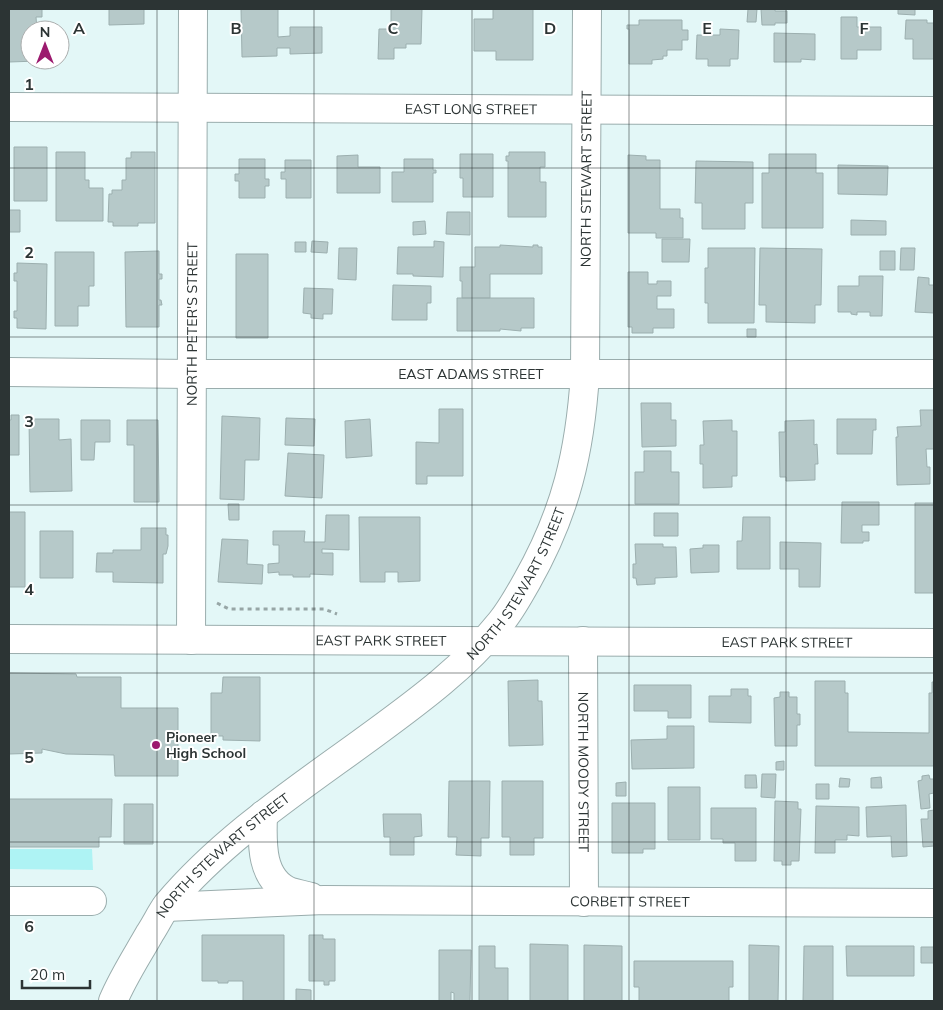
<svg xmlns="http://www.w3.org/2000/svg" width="943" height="1010" font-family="Mulish,sans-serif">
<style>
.green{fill:#aef3f4}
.building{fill:#b6c9c9;stroke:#9cafaf}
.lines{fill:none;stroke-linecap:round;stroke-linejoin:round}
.minor-casing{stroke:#9aadad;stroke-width:30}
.path{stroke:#97a6a6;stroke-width:3;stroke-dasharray:4 4;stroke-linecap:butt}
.minor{stroke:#fff;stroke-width:28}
.grid{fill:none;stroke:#2c3434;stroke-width:1;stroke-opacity:0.55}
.poi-dot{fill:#9c1a6e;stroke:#fff;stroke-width:2}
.labels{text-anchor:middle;stroke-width:4;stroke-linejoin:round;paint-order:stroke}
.street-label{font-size:14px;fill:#2c3434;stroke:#fff}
.poi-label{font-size:14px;font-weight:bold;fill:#2c3434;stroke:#fff;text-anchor:start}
.grid-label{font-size:16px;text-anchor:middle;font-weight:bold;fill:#2c3434;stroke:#fff;stroke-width:4;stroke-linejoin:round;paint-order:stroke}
</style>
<rect width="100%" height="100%" fill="#e3f7f7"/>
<!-- green -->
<path class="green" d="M9,849h83l1,21 -84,-1z"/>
<!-- building -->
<path class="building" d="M9,9h33v8h-6l1,13h-7v30l8,1 -29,1z
M109,9h35v15l-35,1z
M241,9h37v28l12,-1v-9h32v26l-32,1v-6h-13v8l-35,1z
M391,9h31l-1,35h-15v4h-12v11h-16l1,-30h12z
M493,9h40v51h-37v-9h-22v-32h19z
M748,9h9l-1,13h-9z
M761,9h14v2h12v12h-12v2h-13z
M898,9h17v6l-17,-1z
M841,17h16v10h24v23h-24v9h-16z
M639,20h43v10h6v10h-6v10h-15v6h-4v3l-11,1v4h-23v-35h-2v-4h12z
M906,20h21v3h7v36h-21v-20h-8z
M720,29l19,1 -1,29h-8v7h-22v-7h-12l1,-24h23z
M774,33l41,1v26l-14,-1v3h-27z
M14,147h33v54h-33z
M56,152h29v28h4v8h14v33h-47z
M131,152h24v71h-17v3h-25v-4h-5l1,-28h3v-4h10v-10h4v-22h5z
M509,152h36v15h-5v15h6v35h-38v-56h-2v-5h3z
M460,154h33v43h-30v-19h-3z
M769,154h47v19h7v55h-61v-55h7z
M358,155v12h22v26h-43v-37z
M628,155l18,1v4h14v49h20v9h3v20h-27v-5h-28z
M239,159h26v20h4v7h-4v12h-26v-17h-4v-7h4z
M404,159h29v11h3v3h-3v29h-41v-30h12z
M285,160h26v38h-25v-19h-5v-7h4z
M696,161l57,1v41h-8v26h-43v-26h-7z
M838,165l50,1 -1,29 -49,-1z
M9,210h11v22h-11z
M447,212h23v23l-24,-1z
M851,220l35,1v14h-35z
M425,221l1,13 -13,1v-13z
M662,239h28l-1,23h-27z
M312,241l16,1 -1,11 -16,-1z
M434,241l10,1 -1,35 -30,-1v-2h-16l1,-27h36z
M295,242h11v10h-11z
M500,245l33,2v-2h5v2h4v27h-52v24h-28v-17h-2v-14h15v-20h25z
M339,248h18l-1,32 -18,-1z
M708,248h47l-1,75h-46v-20h-3v-35h3z
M760,248l62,1 -1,56h-6v18l-49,-1v-17h-7z
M901,248h14l-1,22h-14z
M159,251v23h3v5h-3v21h2l1,5h-3v22h-33l-1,-75z
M880,251h15v19h-15z
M55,252h39v34h-5v20h-11v20h-23z
M236,254h32v84h-32z
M17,263l30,1 -1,65 -29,-1v-10h-3v-7h3v-30h-3v-8h3z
M628,272h20v12h9v-3h14v15h-14v13h17v19h-21v5h-21v-6h-4z
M859,276h24l-1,40h-12v-4h-13v3l-6,-1v-2h-13v-26h21z
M918,277l11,1v7h5v28l-19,-1z
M393,285l38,1v17h-4v17h-35z
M304,288l29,1 -1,25h-9v5l-12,-1v-4l-8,-1z
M457,298h77v30h-13v3l-21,-2v2h-43z
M747,329h9v8h-9z
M641,403h30v17h5v26l-34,1z
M439,409h24v67h-36v8h-11v-42l23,1z
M920,410h14v39h-8l1,18h3v17l-33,1 -1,-48h2l-1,-10 24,-1z
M11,415h8v40h-10v-35h2z
M222,416l38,2 -1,42h-14l-1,40 -24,-1z
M286,418l29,1 -1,27 -29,-1z
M29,419h30v21l12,-1 1,52 -42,1z
M370,419l2,37 -26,2 -1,-37z
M837,419h39v11h-3l-1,24h-35z
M81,420h29v22h-15l-1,18h-13z
M127,420h31l1,82h-25v-57h-7z
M732,420v11h5v45h-5v11l-29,1v-24h-3v-19h4l-1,-24z
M814,420v25l3,-1 1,20h-3v16l-29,1v-4h-6l-1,-45h6v-11z
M644,451h27v21h8v32h-44v-32h9z
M288,453l36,2 -2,43 -37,-2z
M842,502h37v23h-17v7h7v9h-6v2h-22z
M915,503h19v90h-19z
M228,504h11v16h-10z
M9,512h16v75h-16z
M654,513h24v23h-24z
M326,515h23v35l-27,-1v4h11v22l-23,-1v3h-17v-2h-14v-3l-11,1v-9l11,-1v-18h-6v-14h32l-1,11h21z
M359,517h61v64l-22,1v-10h-13v10h-25z
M743,517h27v52h-33v-28h5z
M141,528h25v7h2v11l-2,8h-3v29l-50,-1v-10h-17l1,-19h16v-3h28z
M40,531h33v47h-33z
M222,539l26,1 -1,24 16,1 -1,19 -44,-2z
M780,542l41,1 -1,44h-21v-18h-19z
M635,544h28v3h13l1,30 -22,1v6l-18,1 -1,-7h-3v-14h3z
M703,545h16v27l-28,1 -1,-24 13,-1z
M9,673l67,1 1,3h44v31h57v68h-63l-1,-21 -48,-1 -24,-5v4l-33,1z
M223,677h37v64l-37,-1v-4h-12v-43h11z
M538,680v21h4l1,44 -34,1 -1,-65z
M815,681h30v12h3v39l81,1v-40h3v-11h2v84h-119z
M634,685h57v33h-23v-7h-34z
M731,689h17v7h3v27l-42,-1v-26h22z
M780,692h9v5h8v17h3v11h-3v21h-22l-1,-48 6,-1z
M667,726h27v42l-62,1 -1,-29 36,-1z
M784,761v9h-8v-8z
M762,774h14l-1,24 -14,-1z
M745,775h11l1,13h-12z
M929,775l1,4h4v14l-5,1 1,14 -9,1 -3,-28 4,-1v-4z
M881,777l1,11h-11v-10z
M840,778l10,1 -1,8h-10z
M449,781h41l-1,57h-8v18l-25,-1 1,-18h-9z
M502,781h41v57h-9v17h-24v-18h-8z
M626,782v14h-10v-13z
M816,784h13v15h-13z
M668,787h32v53h-32z
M9,799h103l-1,38h-12v10h-90z
M775,801l23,1v7h3l-2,52h-8v4h-9v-4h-8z
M612,803h43v46h-12v4h-31z
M124,804h29v40h-29z
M906,805l1,51 -15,1 -1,-21 -24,1 -1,-30z
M816,806l43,1v29l-12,-1v5h-12v13h-20z
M711,808h45v53h-21v-18h-12v-4h-12z
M934,810v36l-11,1 -2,-28h7v-8z
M383,814h38l1,22 -8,1v18h-24v-18h-6z
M202,935h82v66h-41v-20h-15v2h-10v-2h-16z
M309,935h14v4h12v42h-6v4h-5v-4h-15z
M530,944l38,1v56h-38z
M584,945l38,1v55h-38z
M749,945l30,1 -1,55h-29z
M479,946h16v22h13v33h-29z
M804,946h29v55h-30z
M846,946h68v30h-67z
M921,947h13v16h-13z
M439,950h32l-1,51h-16v-8l-3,-1v9h-12z
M634,961h99v26h-4v14h-90v-14h-5z
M296,989l15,1v11h-15z"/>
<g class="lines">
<!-- minor casing -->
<g class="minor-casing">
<g id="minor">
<path id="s1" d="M9,107l925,4"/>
<path id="s2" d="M9,372l182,2h743"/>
<path id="s3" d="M9,639l925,4"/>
<path id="s4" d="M191,640l2,-631"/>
<path id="s5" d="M583,641l1,261"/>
<path d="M263,815c-1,27 -3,65 28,77 7,2 13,3 20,5"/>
<path d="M9,901h83"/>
<path id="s6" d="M166,907l158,-7 610,3"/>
<path id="s7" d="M113,1001c10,-24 24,-45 37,-68 6,-9 11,-20 17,-28 58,-69 136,-119 208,-172 45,-33 91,-67 126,-111 10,-12 18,-27 26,-41 39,-69 53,-129 58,-207l2,-365"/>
</g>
</g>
<!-- path -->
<path class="path" d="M217,603l12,6h95l13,5"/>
<!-- minor -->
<use href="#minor" class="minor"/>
</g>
<!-- grid -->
<path class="grid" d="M157,9v992M314,9v992M472,9v992M629,9v992M786,9v992M9,168h925M9,337h925M9,505h925M9,673h925M9,842h925"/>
<!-- markers -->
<circle class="poi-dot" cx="156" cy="745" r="5"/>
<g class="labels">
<!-- street labels -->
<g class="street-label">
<text dy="5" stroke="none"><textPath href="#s1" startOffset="462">EAST LONG STREET</textPath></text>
<text dy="5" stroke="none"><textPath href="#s7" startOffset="1010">NORTH STEWART STREET</textPath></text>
<text dy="5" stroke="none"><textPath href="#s4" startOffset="316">NORTH PETER'S STREET</textPath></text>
<text dy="5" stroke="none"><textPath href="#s2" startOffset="462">EAST ADAMS STREET</textPath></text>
<text dy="5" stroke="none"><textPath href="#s7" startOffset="590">NORTH STEWART STREET</textPath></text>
<text dy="5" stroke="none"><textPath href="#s3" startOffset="372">EAST PARK STREET</textPath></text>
<text dy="5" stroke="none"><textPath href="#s3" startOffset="778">EAST PARK STREET</textPath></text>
<text dy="5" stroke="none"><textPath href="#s5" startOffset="131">NORTH MOODY STREET</textPath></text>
<text dy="5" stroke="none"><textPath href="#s7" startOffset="185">NORTH STEWART STREET</textPath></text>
<text dy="5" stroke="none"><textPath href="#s6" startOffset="464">CORBETT STREET</textPath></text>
</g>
<!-- poi labels -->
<g class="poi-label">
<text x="166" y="742">Pioneer<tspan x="166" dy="16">High School</tspan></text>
</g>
</g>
<g class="grid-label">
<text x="79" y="34">A</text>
<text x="236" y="34">B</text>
<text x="393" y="34">C</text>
<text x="550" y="34">D</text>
<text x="707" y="34">E</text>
<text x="864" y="34">F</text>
<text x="29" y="90">1</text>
<text x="29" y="258">2</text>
<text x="29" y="427">3</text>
<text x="29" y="595">4</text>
<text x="29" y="763">5</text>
<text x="29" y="932">6</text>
</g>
<!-- border -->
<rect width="943" height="1010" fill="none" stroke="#2c3434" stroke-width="20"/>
<!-- north arrow -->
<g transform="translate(45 45)"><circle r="24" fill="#ffffff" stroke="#abaeae"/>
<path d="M0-4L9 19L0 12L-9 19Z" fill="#9c1a6e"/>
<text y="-8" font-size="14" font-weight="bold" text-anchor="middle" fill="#2c3434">N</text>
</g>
<!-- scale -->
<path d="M22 980v8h68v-8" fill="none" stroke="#2c3434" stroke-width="2.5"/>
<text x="30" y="980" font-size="15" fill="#2c3434" stroke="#ffffff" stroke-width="4" paint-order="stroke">20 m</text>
</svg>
